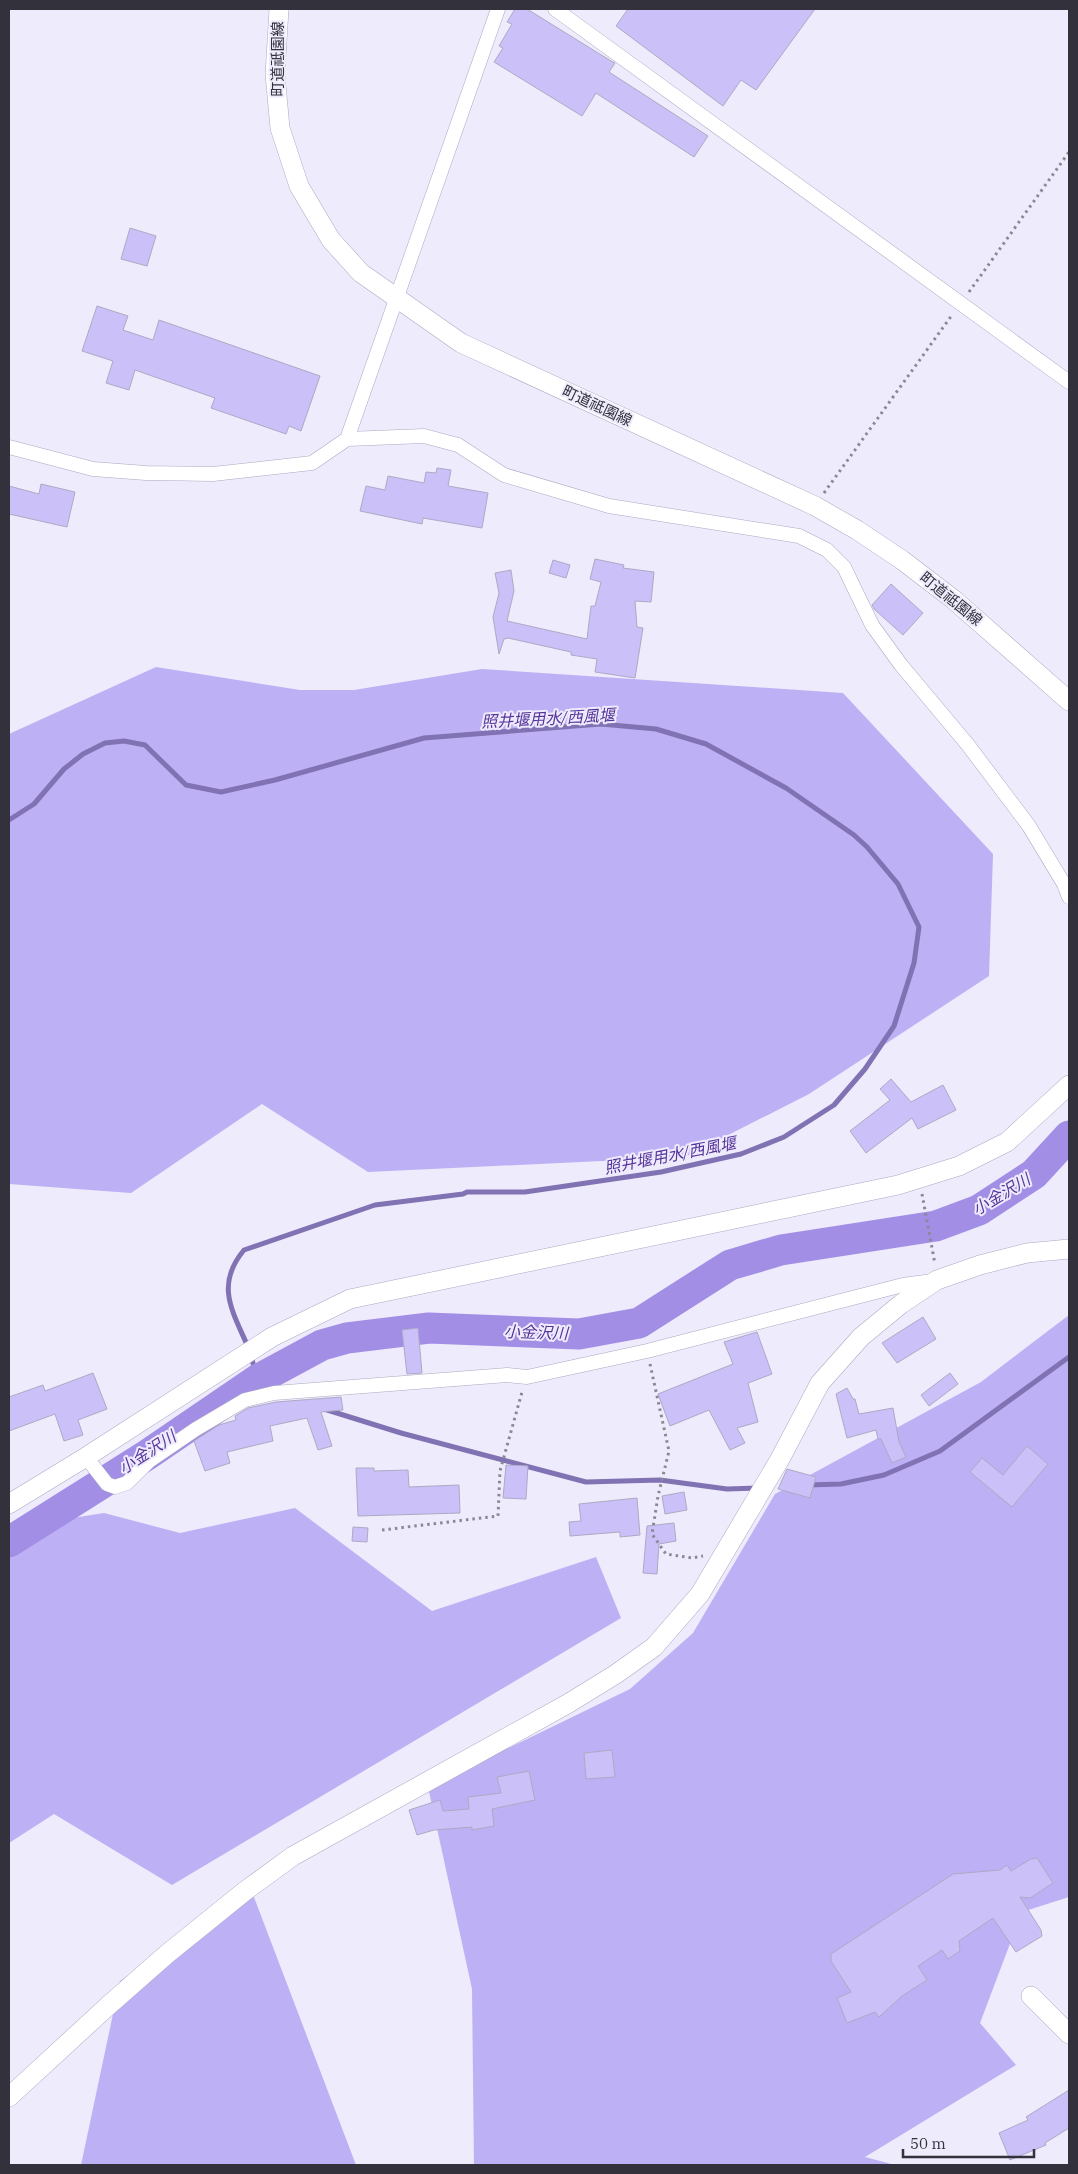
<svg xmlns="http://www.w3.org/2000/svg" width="1078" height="2174" font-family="'IBM Plex Serif','Noto Sans JP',serif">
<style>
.green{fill:#beb0f4}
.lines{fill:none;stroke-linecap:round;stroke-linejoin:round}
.stream{stroke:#8172b3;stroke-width:5}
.river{stroke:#a38ee6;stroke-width:31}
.building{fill:#cbc0f7;stroke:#aea9c4}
.street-casing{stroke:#ada8c2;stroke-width:15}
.secondary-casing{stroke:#ada8c2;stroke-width:20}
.path{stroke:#8a8895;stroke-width:3;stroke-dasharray:2.5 4;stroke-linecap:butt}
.street{stroke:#fff;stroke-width:14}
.secondary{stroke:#fff;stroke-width:19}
.labels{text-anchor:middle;stroke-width:4;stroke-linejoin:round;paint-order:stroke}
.street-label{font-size:15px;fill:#33313c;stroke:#eeebfc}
.water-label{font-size:16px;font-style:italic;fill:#56349a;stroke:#eeebfc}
</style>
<rect width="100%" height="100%" fill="#eeebfc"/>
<!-- green -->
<path class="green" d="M156,667l144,23h54l128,-21 361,24 150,161 -4,122 -180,118 -124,63 -317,15 -106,-68 -131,89 -122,-9v-450z
M1069,1315v582l-47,15 -42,111 36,42 -151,92 30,8h-421l-2,-176 -44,-202 202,-98 63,-56 82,-139 206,-112z
M295,1508l137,103 164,-54 25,61 -449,267 -118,-71 -45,29v-315l95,-15 76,20z
M252,1892l104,273h-275l39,-184z"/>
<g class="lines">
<!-- stream -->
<path class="stream" d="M9,820l25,-16 30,-35 19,-15 22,-11 19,-2 21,4 41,40 35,7 54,-12 149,-42 177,-14 55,5 50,15 80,44 68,47 13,12 31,37 21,43 -5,36 -20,63 -29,43 -31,36 -50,32 -43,17 -80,18 -136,20h-58l-4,2 -88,11 -131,45c-29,35 -12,60 4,97
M251,1355l6,25 11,3 10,6
M324,1409l77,24 185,49 74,-2 67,9 31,-1
M808,1485l33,-1 43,-9 56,-24 129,-94"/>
<!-- river -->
<path class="river" d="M9,1542l138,-87 110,-75 65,-35 25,-7 82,-10 150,6 60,-11 91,-58 51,-15 155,-24 43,-16 55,-36 35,-38"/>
</g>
<!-- building -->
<path class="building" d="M515,9h12l84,52 4,2 -6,9 99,64 -14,21 -98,-64 -14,23 -88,-54 9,-14 -4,-2 13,-22 -5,-2z
M628,9h187l-59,81 -15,-10 -18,26 -107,-80z
M130,228l26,8 -9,30 -26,-7z
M97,306l31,10 -5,14 30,10 6,-20 161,56 -19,55 -12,-5 -3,8 -75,-26 4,-10 -80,-28 -6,20 -23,-7 7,-22 -31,-10z
M437,468l14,2 -3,16 40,7 -6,35 -59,-10 -1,6 -62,-13 6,-25 19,4 3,-14 36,7 2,-11 10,1z
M41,484l34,8 -8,35 -58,-13v-28l30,8z
M595,559l29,6 -1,3 31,4 -3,30 -16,-1 2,26 6,1 -8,50 -40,-6 2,-13 -26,-4v-3l-63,-14 -4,1 -5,15 -6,-37 6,-24 -4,-20 16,-3 3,21 -7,30 80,18 4,-33h4l6,-24 -11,-3z
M553,560l17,5 -4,13 -17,-5z
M891,584l32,29 -20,22 -29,-26 -2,-4z
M891,1079l20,23 32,-17 13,25 -38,19 -6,-11 -46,35 -16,-22 40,-31 -10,-11z
M923,1317l13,22 -39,24 -15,-20z
M418,1328l4,45 -15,1 -5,-44z
M757,1332l15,42 -24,9 10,39 -21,6 8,15 -15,7 -21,-40 -39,16 -12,-32 75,-30 -9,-22z
M93,1373l14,36 -29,11 5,15 -19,6 -9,-27 -46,17v-34l34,-12 2,6z
M950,1373l8,11 -29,22 -8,-11z
M847,1388l6,11h2l4,15 34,-6 6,34 7,15 -14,6 -11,-24h-3l-2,-9 -29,8 -11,-44z
M341,1397l2,13 -22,2 11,34 -14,4 -11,-32 -37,8 3,15 -46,11 3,11 -25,8 -11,-30 25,-16 17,-5 -1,-4 13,-8 28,-6z
M1027,1446l21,18 -36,43 -42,-35 12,-14 21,17z
M506,1465l22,1 -2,33 -23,-1z
M356,1468h18v3l34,-1 1,17 50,-2 1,28 -102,3z
M787,1469l29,8 -6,21 -32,-9z
M684,1492l3,18 -22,4 -3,-18z
M637,1498l3,37 -20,2v-5l-50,4 -1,-14 12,-1 -2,-17z
M674,1523l2,18 -17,3 -2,30 -14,-1 4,-47z
M353,1527l15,1 -1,14 -15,-1z
M612,1750l3,27 -29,2 -2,-26z
M529,1771l6,29 -43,9 2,17 -22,4v-3l-38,3 -17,5 -8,-25 31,-10 3,11 26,-2 -1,-12 33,-4 -4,-16z
M1037,1858l16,25 -23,15 -10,-1 21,33 1,6 -26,16 -23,-34 -34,23 1,10 -12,8 -6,-9 -24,16 9,14 -25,16 -23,21 -4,-5 -28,11 -10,-25 14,-6 -20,-31v-7l122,-80 47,-4 7,-5 4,6 20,-12z
M1069,2090v38l-24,15 1,2 -36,15 -11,-27 29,-13 -2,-3z"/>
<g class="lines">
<!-- street casing -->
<g class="street-casing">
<path id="street" d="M555,9l514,373
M347,439l151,-430
M9,447l84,22 53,4 67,1 99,-11 35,-24 77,-3 34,9 46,30 105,31 190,30 28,14 17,17 28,58 29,40 67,80 61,81 35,58 5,13
M86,1457l21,27 8,3 12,-4 22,-22 47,-32 49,-29 29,-7 233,-18 20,2 120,-26 256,-66 30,-4"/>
</g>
<!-- secondary casing -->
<g class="secondary-casing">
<path id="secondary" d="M279,9l-4,65 5,54 19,58 32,54 30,33 100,70 354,163 42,24 45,30 51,39 116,102
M9,1504l77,-47 186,-120 78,-38 548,-114 61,-19 48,-24 62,-57
M1031,1996l38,38
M9,2097l100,-92 58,-51 78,-63 48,-35 276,-153 47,-29 38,-27 46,-53 80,-135 40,-76 41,-46 40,-33 36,-24 43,-15 47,-12 42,-4"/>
</g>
<!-- path -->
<path class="path" d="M969,292l100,-140
M824,493l128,-178
M922,1194l13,70
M650,1364l19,87 -11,45 -6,38 14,20 26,4 11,-2
M382,1530l116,-14 2,-45 22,-79"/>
<!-- street -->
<use href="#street" class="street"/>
<!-- secondary -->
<use href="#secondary" class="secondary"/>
</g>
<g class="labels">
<!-- street labels -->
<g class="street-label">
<text transform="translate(278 59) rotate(-90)" y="5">町道祗園線</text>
<text transform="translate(597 406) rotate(25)" y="5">町道祗園線</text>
<text transform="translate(951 599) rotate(39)" y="5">町道祗園線</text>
</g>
<!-- water labels -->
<g class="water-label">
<text transform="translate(548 718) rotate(-3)" y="6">照井堰用水/西風堰</text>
<text transform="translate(670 1155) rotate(-11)" y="6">照井堰用水/西風堰</text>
<text transform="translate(1001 1194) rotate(-31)" y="6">小金沢川</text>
<text transform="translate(536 1332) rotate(2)" y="6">小金沢川</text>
<text transform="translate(147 1452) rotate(-33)" y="6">小金沢川</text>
</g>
</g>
<!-- border -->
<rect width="1078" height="2174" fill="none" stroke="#33313c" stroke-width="20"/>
<!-- scale -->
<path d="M903 2149v8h131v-8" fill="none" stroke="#33313c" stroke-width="2.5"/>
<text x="910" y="2149" font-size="15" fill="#33313c" stroke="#eeebfc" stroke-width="4" paint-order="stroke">50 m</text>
</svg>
